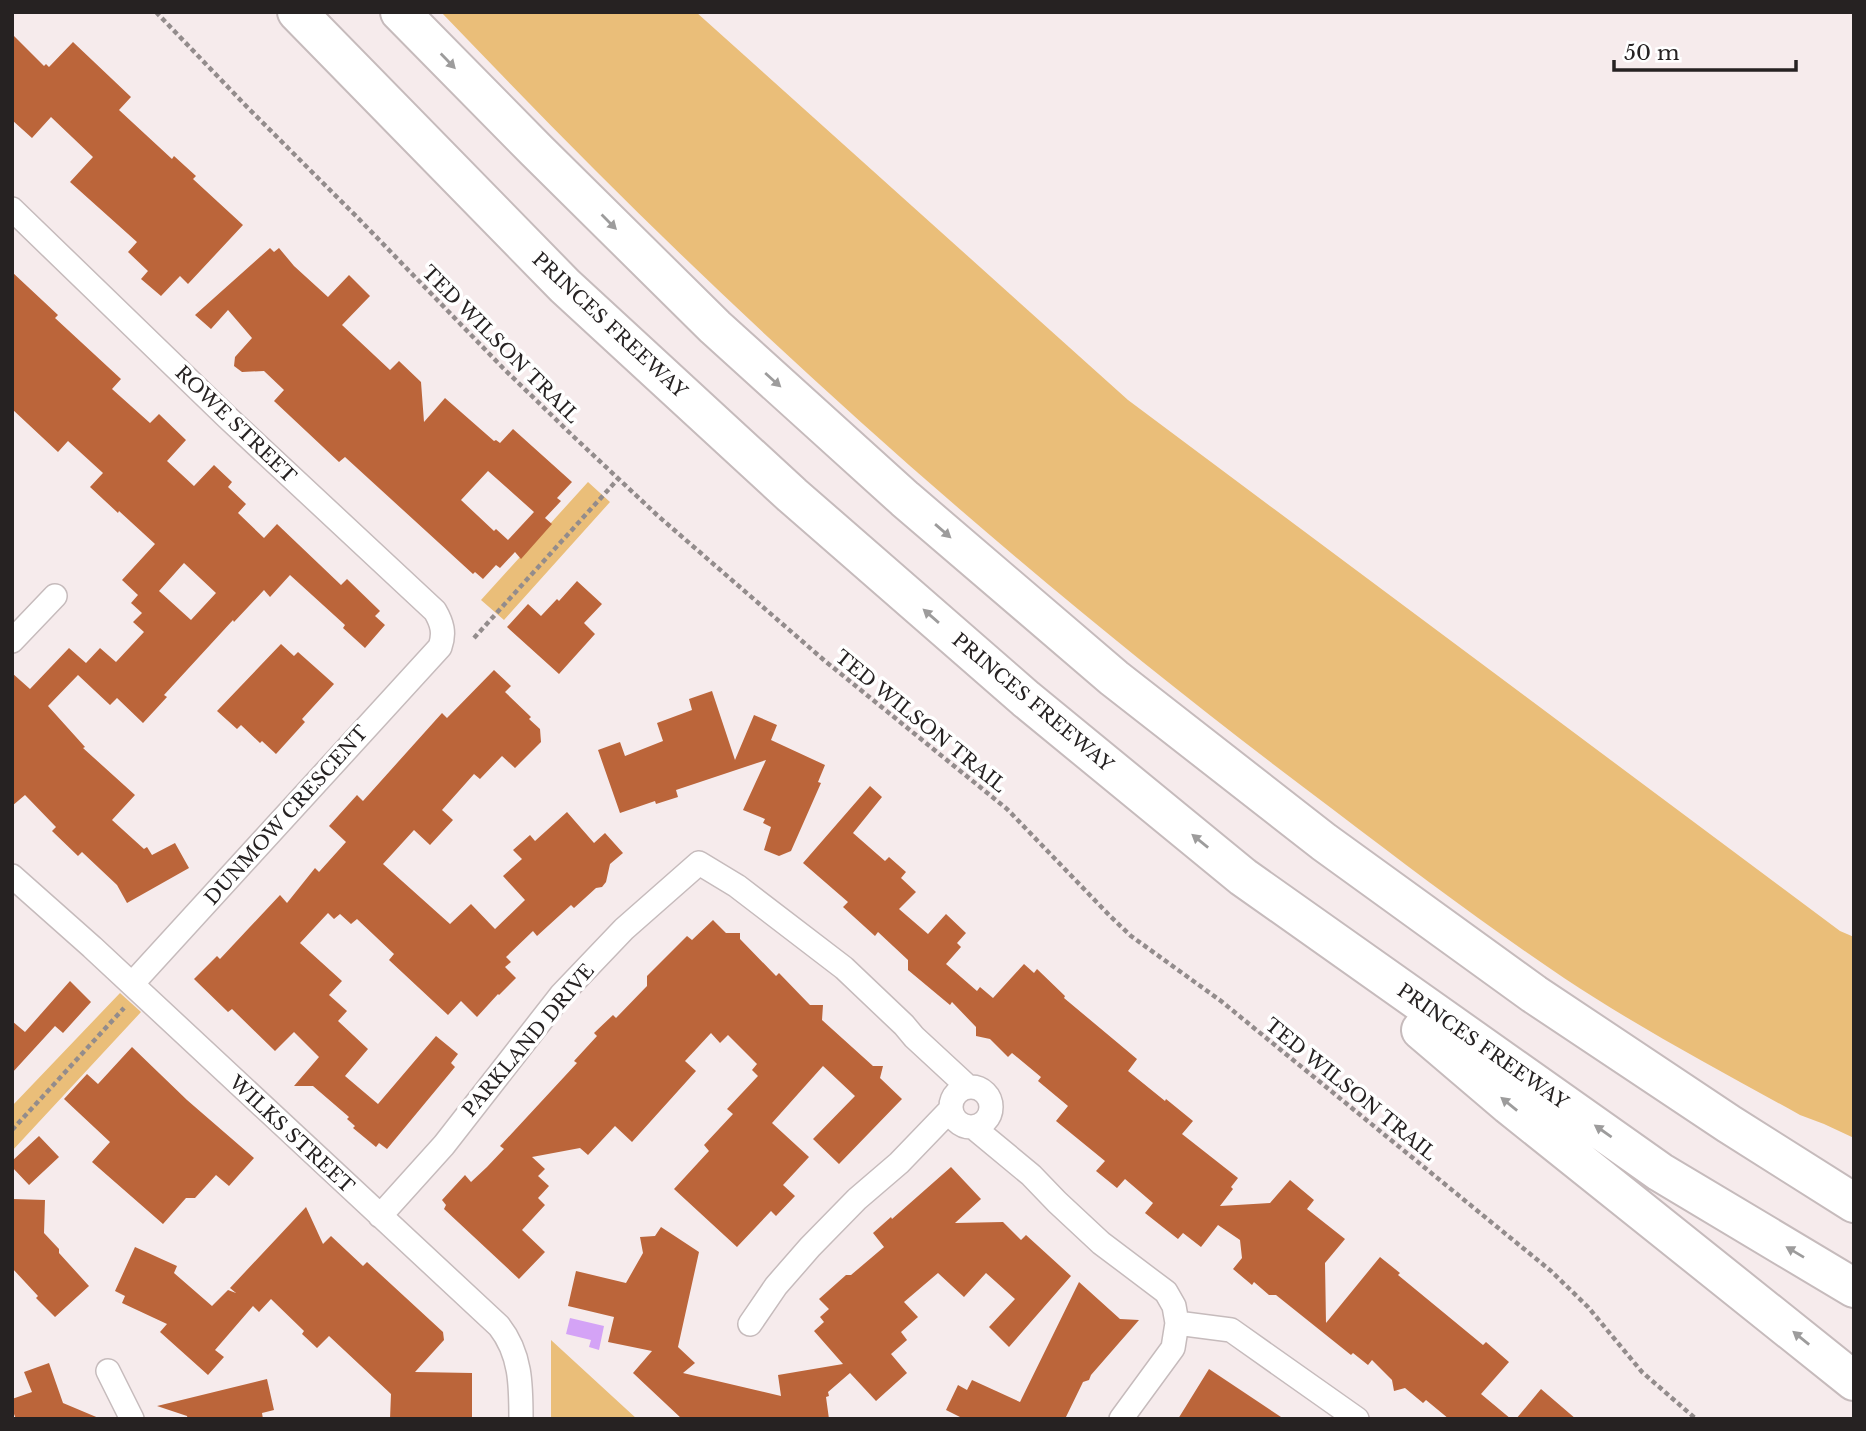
<svg xmlns="http://www.w3.org/2000/svg" width="1866" height="1431" font-family="'Libre Baskerville',serif">
<style>
.green{fill:#eabe79}
.water{fill:#d4a3f6}
.building{fill:#bb653a;fill-rule:evenodd}
.lines{fill:none;stroke-linecap:round;stroke-linejoin:round}
.minor-casing{stroke:#c6bbbc;stroke-width:26}
.motorway-casing{stroke:#c6bbbc;stroke-width:42}
.path{stroke:#938c8c;stroke-width:4.5;stroke-dasharray:5 3.5;stroke-linecap:butt}
.minor{stroke:#fff;stroke-width:23}
.motorway{stroke:#fff;stroke-width:38}
.oneway{fill:#9d9c9c}
.labels{text-anchor:middle;stroke-width:7;stroke-linejoin:round;paint-order:stroke}
.street-label{font-size:19px;fill:#262222;stroke:#fff}
</style>
<rect width="100%" height="100%" fill="#f6ebec"/>
<!-- green -->
<path class="green" d="M441,12h255l432,388 712,531 14,6v201l-30,-14 -24,-9c-79,-44 -161,-87 -236,-137 -79,-53 -154,-110 -229,-167 -261,-195 -509,-410 -740,-641 -52,-52 -103,-105 -154,-158z
M588,482l22,20 -106,118 -23,-20z
M120,993l21,19 -129,139v-45z
M551,1340l86,79h-86z"/>
<!-- water -->
<path class="water" d="M570,1318l34,8 -5,24 -10,-3 2,-7 -25,-6z"/>
<!-- building -->
<path class="building" d="M12,34l32,32 2,-2 3,3 24,-25 58,55 -12,13 53,49 2,-3 22,20 -3,3 50,46 -55,59 -8,-8 -19,20 -20,-17 7,-8 -20,-19 9,-10 -67,-60 23,-25 -42,-40 -19,21 -20,-18z
M270,248l4,4 5,-4 15,18 34,31 21,-22 21,21 -28,29 48,45 9,-9 22,21 3,40 21,-24 49,43 2,-1 4,3 13,-14 59,53 -15,16 4,3 -16,17 7,6 -31,35 -6,-7 -15,16 -4,-3 -13,14 -8,-7 -2,2 -128,-117 -6,5 -65,-61 10,-11 -20,-19 -22,1 -8,-6 1,-9 17,-19 -24,-28 -17,19 -16,-14zM488,471l46,41 -26,28 -12,-11 -2,2 -33,-31z
M12,272l46,43 -3,3 66,61 -9,10 38,34 9,-9 27,26 -19,21 27,25 20,-21 18,17 -4,5 18,17 -8,9 26,25 13,-14 64,61 6,-6 33,32 -5,5 10,9 -20,23 -22,-20 2,-3 -55,-50 -20,22 -6,-7 -30,32 -1,-2 -69,75 3,2 -24,26 -26,-25 -7,7 -32,-30 -30,31 37,41 -2,1 52,47 -23,25 32,29 3,-2 5,8 23,-12 14,25 -62,35 -10,-18 -35,-33 -4,4 -26,-25 4,-4 -31,-32 -13,11v-133l18,16 39,-41 17,15 14,-15 16,14 28,-30 -11,-10 9,-9 -11,-10 7,-8 -16,-15 33,-36 -36,-33 -1,2 -28,-26 13,-14 -35,-32 -10,11 -46,-43zM184,563l32,30 -25,27 -32,-29z
M577,581l25,23 -18,19 11,11 -36,40 -52,-47 21,-23 13,12 16,-17 2,2z
M281,644l13,12 4,-4 36,32 -32,35 3,3 -29,32 -14,-13 -2,2 -19,-18 -4,4 -20,-18z
M494,670l17,16 -6,6 26,25 -2,2 11,10 1,13 -26,26 -13,-12 -22,23 -6,-5 -32,36 11,10 -23,25 -16,-15 -31,34 67,60 21,-20 24,25 30,-29 -22,-24 19,-17 -9,-9 17,-15 5,6 32,-29 27,31 11,-10 18,20 -13,11 -4,18 -4,5 -6,1 -22,20 -3,-3 -34,31 -4,-5 -27,26 5,5 -6,5 11,11 -17,17 -1,-1 -21,23 -16,-16 -13,14 -59,-55 5,-6 -37,-35 -6,5 -11,-10 -6,5 -6,-6 -28,30 42,38 -13,14 18,16 -9,10 30,28 -23,27 33,28 58,-68 22,18 -7,9 4,4 -68,82 -8,-6 -3,4 -23,-19 2,-2 -8,-7 2,-2 -36,-31h-19l25,-29 -25,-25 -19,19 -43,-42 -4,3 -34,-33 23,-23 3,3 60,-64 7,8 28,-35 4,4 27,-30 -17,-16 28,-31 6,6 79,-88 5,5z
M712,691l23,69 19,-45 23,10 -6,15 54,25 -7,17 3,1 -30,68 -12,5 -15,-6 7,-23 -8,-4 2,-4 -22,-9 23,-50 -90,30 2,7 -22,7 -1,-3 -35,12 -22,-63 22,-8 5,14 38,-15 -6,-18 35,-13 -3,-11z
M870,786l12,11 -29,36 32,28 4,-4 17,15 -5,6 15,14 -17,17 29,25 18,-20 20,19 -9,10 4,4 -15,17 31,27 3,-4 13,11 31,-34 10,9 3,-4 28,27 -1,2 73,61 -9,12 37,30 1,-2 27,22 -11,13 56,44 -7,9 2,2 -13,17 50,-3 20,-23 24,20 -7,9 38,30 -20,24 1,60 54,-66 20,16 -2,2 85,70 3,-3 23,20 -28,32 30,25h-62l-23,-19 -3,3 -18,-15 -11,3 -2,-11 -20,-20 -4,5 -15,-12 -2,2 -75,-60h-7l-15,-13 -2,3 -19,-16 9,-11 -2,-18 -22,-15 -17,22 -18,-14 -5,6 -33,-26 8,-10 -28,-24 -8,9 -21,-17 9,-10 -49,-40 12,-15 -30,-25 3,-4 -29,-24 -4,4 -18,-18 -14,-3v-9l-24,-25 -2,3 -42,-35v-10l-30,-28 -3,4 -32,-29 5,-5 -45,-39z
M713,920l13,13h14v6l36,37 3,-3 31,32h13l-1,15 51,46h10l-3,12 22,21 -63,65 -26,-25 42,-43 -32,-30 -51,57 37,34 -26,28 12,11 -19,20 -5,-5 -34,36 -63,-58 35,-38 -5,-6 29,-31 -6,-5 31,-33 -6,-6 5,-6 -29,-29 -8,8 -9,-10 -26,28 11,10 -64,71 -17,-16 -27,29 -8,-7 -48,9 13,12 -7,7 11,10 -11,12 7,7 -23,25 23,22 -26,27 -75,-70 2,-4 -4,-5 23,-25 6,7 16,-15 17,-18 -4,-3 77,-83 -3,-2 23,-25 -3,-3 19,-18 3,3 31,-32v-10l40,-40 5,4z
M70,981l21,21 -28,31 -8,-7 -43,47v-52l13,11z
M132,1047l55,53 67,58 -25,28 -13,-11 -21,23h-9l-23,26 -71,-62 18,-20 -46,-43 23,-25 11,10z
M39,1136l20,21 -30,28 -17,-18v-6z
M951,1167l30,32 -26,24 48,-1 18,18 5,-5 45,41 -62,71 -20,-20 26,-28 -29,-26 -22,24 -26,-24 -34,29 14,15 -17,15 6,8 -16,14 16,19 -31,28 -26,-28 -22,19 1,4 -3,1 3,22h-147l-49,-46 19,-22 -44,-9 6,-25 -46,-11 8,-35 50,12 17,-30 -3,-16 15,-1 6,-9 38,25 -21,95 17,16 -12,10 98,23 -3,-21 65,-11 -29,-33 10,-9 -4,-5 9,-8 -10,-10 27,-24h5l33,-28 -11,-14 18,-16 1,2z
M13,1199l32,1 -1,33 15,16v4l30,33 -34,31 -19,-19 2,-2 -26,-28z
M306,1207l17,37 8,-8 32,30 4,-4 76,70 1,8 -29,32 57,1v46h-82l1,-25 -62,-58 -12,12 -15,-14 2,-3 -33,-32 -12,13 -6,-6 -38,44 9,7 -16,18 -48,-43 7,-8 -45,-21 3,-7 -10,-5 20,-44 42,19 -3,7 38,33 16,-16 8,3 -6,-5z
M1079,1282l41,37 19,1 -48,55 -2,5 -6,2 -18,37h-101l-18,-9 12,-25 9,5 5,-10 48,22z
M49,1363l14,40 38,16h-85l-4,-10v-10l20,-7 -8,-20z
M1209,1369l75,50h-106z
M267,1379l7,31 -12,3 1,6h-75l-1,-3 -30,-10z
M1541,1389l35,30h-60z"/>
<g class="lines">
<!-- minor casing -->
<g class="minor-casing">
<path id="minor" d="M12,209l216,209 207,193c7,12 10,22 5,36l-308,337
M12,641l43,-45
M12,876l80,71 407,379c22,28 22,59 22,93
M951 1107a20 20 0 1 1 40 0a20 20 0 1 1-40 0Z
M973,1127l58,48 26,27 44,41 65,49 8,14 3,17 -4,25 -52,71
M380,1216l64,-71 117,-150 63,-66 75,-66 38,23 107,82 60,57 10,12 53,49
M1177,1323l54,7 126,89
M750,1324l26,-38 34,-39 47,-48 42,-36 52,-54
M108,1371l24,48"/>
</g>
<!-- motorway casing -->
<g class="motorway-casing">
<path id="motorway" d="M297,12l268,274 227,209 234,204 217,178 417,295 194,116
M400,12l136,138 179,177 190,172 209,179 210,164 210,152 195,130 125,79
M1421,1030l88,75 345,276"/>
</g>
<!-- path -->
<path class="path" d="M156,12l93,97 108,108 146,151 71,69 83,78 168,146 182,148 103,107 21,20 90,65 330,270 37,36 54,65 54,47
M474,638l144,-159
M12,1130l112,-122"/>
<!-- minor -->
<use href="#minor" class="minor"/>
<!-- motorway -->
<use href="#motorway" class="motorway"/>
</g>
<!-- one-way arrows -->
<defs><path id="oneway-solid" d="M-6-.8H1V-3.2L6.5 0L1 3.2V.8H-6Z" transform="scale(1.75)"/></defs>
<g class="oneway">
<use href="#oneway-solid" transform="translate(448 61) rotate(46)"/>
<use href="#oneway-solid" transform="translate(609 222) rotate(45)"/>
<use href="#oneway-solid" transform="translate(773 380) rotate(42)"/>
<use href="#oneway-solid" transform="translate(943 531) rotate(41)"/>
<use href="#oneway-solid" transform="translate(931 616) rotate(-139)"/>
<use href="#oneway-solid" transform="translate(1200 841) rotate(-141)"/>
<use href="#oneway-solid" transform="translate(1509 1104) rotate(-141)"/>
<use href="#oneway-solid" transform="translate(1603 1131) rotate(-145)"/>
<use href="#oneway-solid" transform="translate(1795 1252) rotate(-149)"/>
<use href="#oneway-solid" transform="translate(1801 1338) rotate(-141)"/>
</g>
<g class="labels">
<!-- street labels -->
<g class="street-label">
<text transform="translate(610 325) rotate(43)" y="7">PRINCES FREEWAY</text>
<text transform="translate(501 344) rotate(45)" y="7">TED WILSON TRAIL</text>
<text transform="translate(236 424) rotate(44)" y="7">ROWE STREET</text>
<text transform="translate(1033 702) rotate(40)" y="7">PRINCES FREEWAY</text>
<text transform="translate(921 721) rotate(39)" y="7">TED WILSON TRAIL</text>
<text transform="translate(286 815) rotate(-48)" y="7">DUNMOW CRESCENT</text>
<text transform="translate(528 1040) rotate(-50)" y="7">PARKLAND DRIVE</text>
<text transform="translate(1483 1046) rotate(35)" y="7">PRINCES FREEWAY</text>
<text transform="translate(1351 1089) rotate(39)" y="7">TED WILSON TRAIL</text>
<text transform="translate(292 1134) rotate(43)" y="7">WILKS STREET</text>
</g>
</g>
<!-- border -->
<rect width="1866" height="1431" fill="none" stroke="#262222" stroke-width="28"/>
<!-- scale -->
<path d="M1614 60v10h182v-10" fill="none" stroke="#262222" stroke-width="3.5"/>
<text x="1624" y="60" font-size="21" fill="#262222" stroke="#ffffff" stroke-width="5" paint-order="stroke">50 m</text>
</svg>
